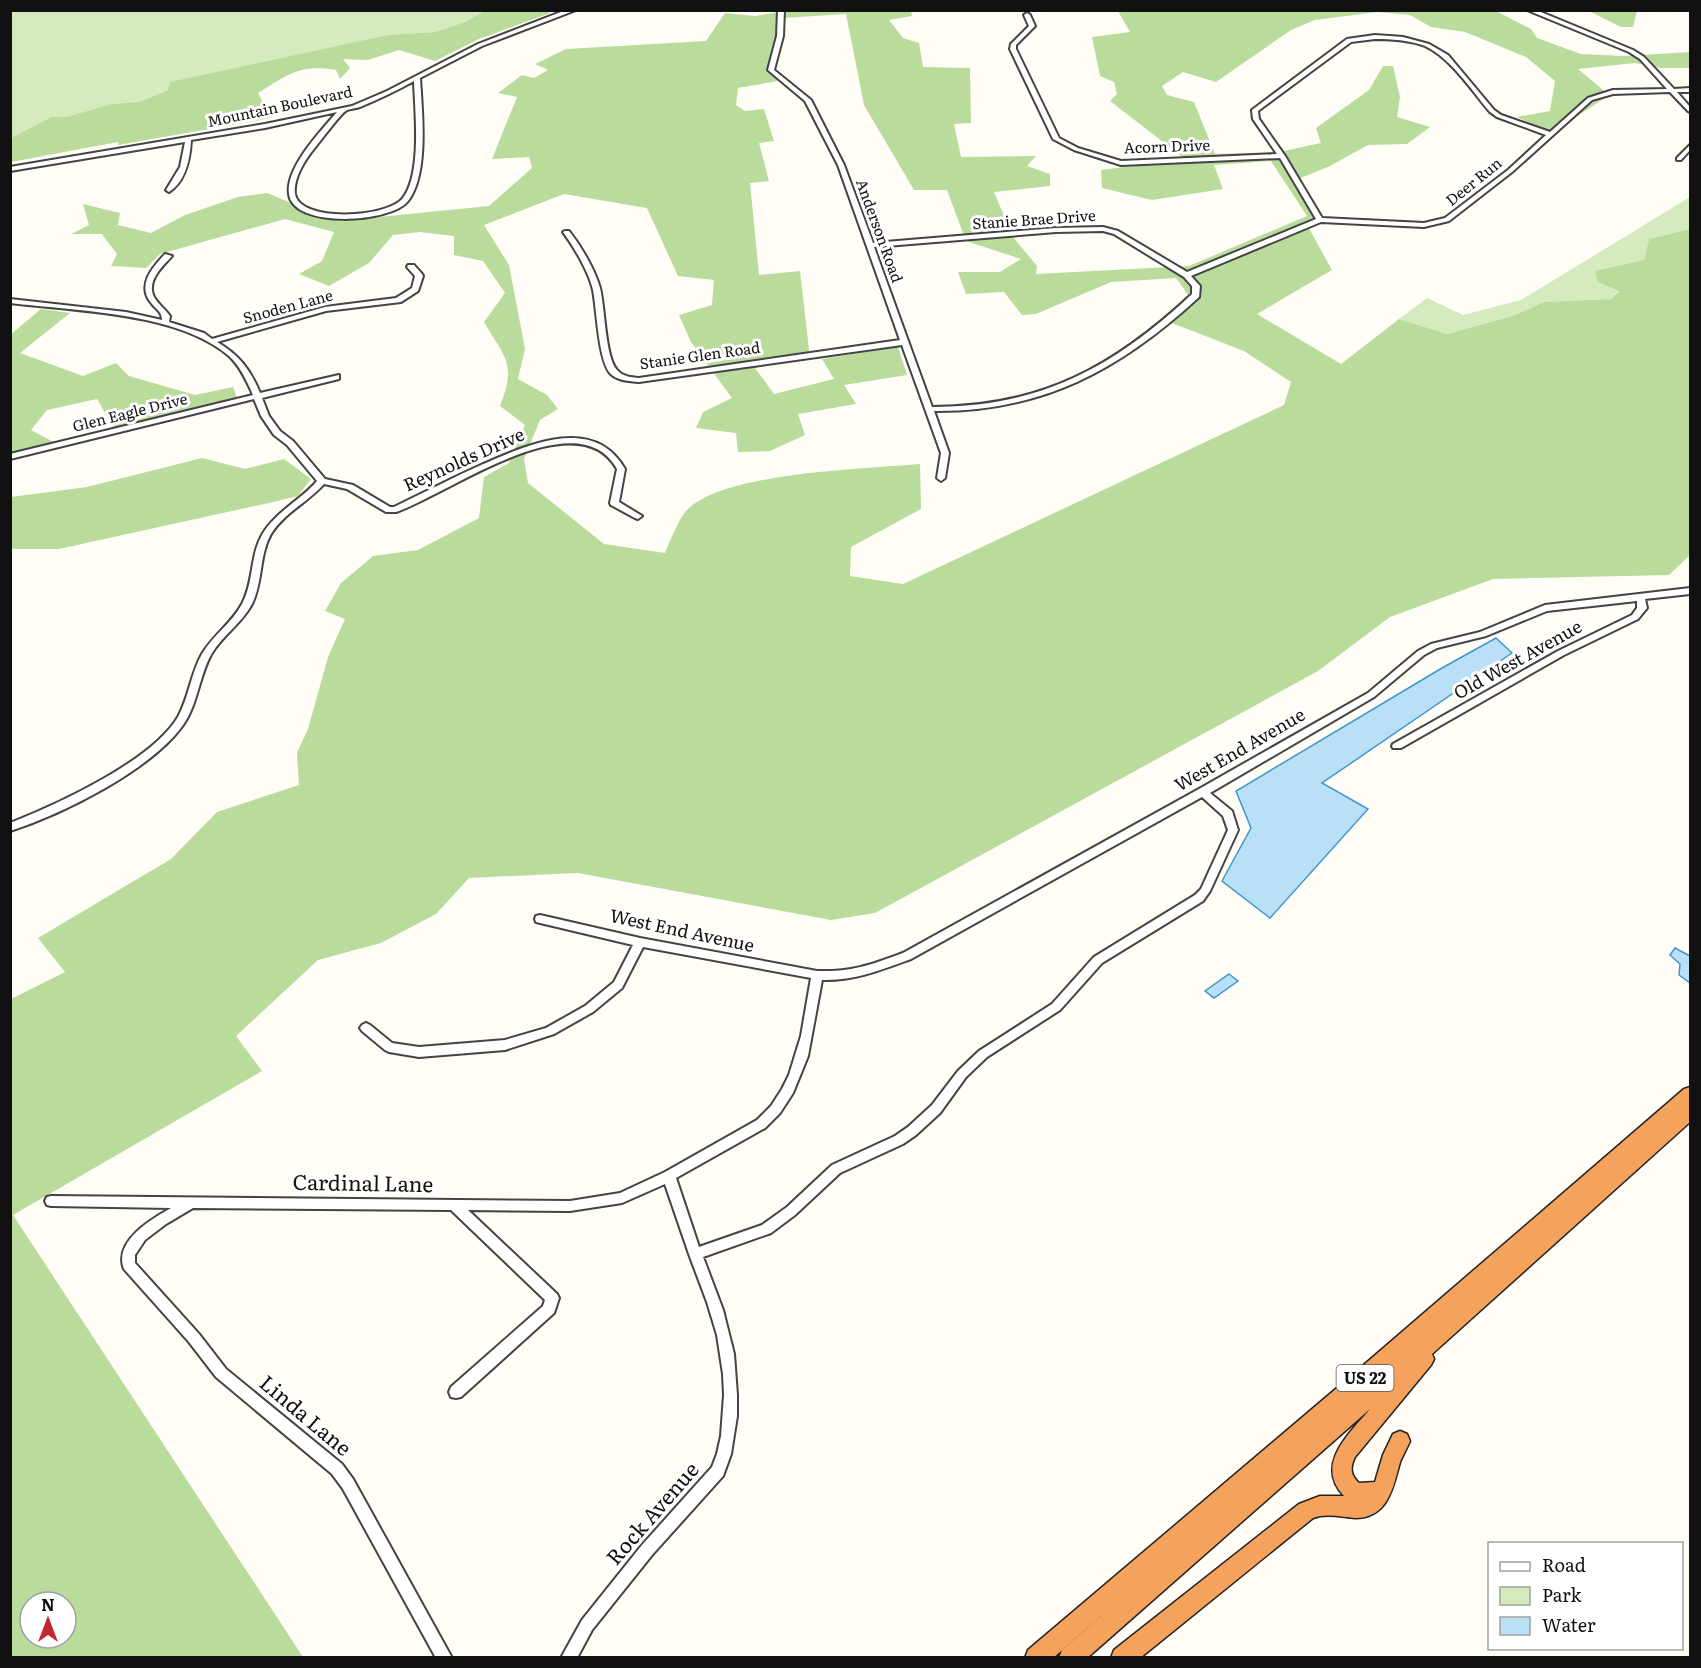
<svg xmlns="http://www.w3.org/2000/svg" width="1701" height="1668" font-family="Literata,serif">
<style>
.green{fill:#d5ebbd}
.forest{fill:#b9dc9c;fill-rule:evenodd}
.water{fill:#b9e0f7;stroke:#3f96cf;stroke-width:1.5}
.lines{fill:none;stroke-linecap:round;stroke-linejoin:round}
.minor-casing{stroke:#444;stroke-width:4}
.highway-casing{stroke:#222;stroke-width:3}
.minor{fill:#fff;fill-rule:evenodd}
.highway{fill:#f5a25d;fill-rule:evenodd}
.labels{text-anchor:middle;stroke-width:6;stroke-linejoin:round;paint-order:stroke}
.far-street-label{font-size:15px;fill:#111;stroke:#fff}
.shield{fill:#fff;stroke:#585858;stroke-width:1.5}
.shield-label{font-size:16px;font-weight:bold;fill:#111}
.street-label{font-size:18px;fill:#111;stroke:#fff}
.near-street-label{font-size:21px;fill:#111;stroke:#fff}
</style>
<rect width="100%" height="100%" fill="#fffdf5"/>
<!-- green -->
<path class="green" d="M11,11h473l-19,11 -30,10 -47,3 -104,24 -116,31 -29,12 -28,2 -45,13h-15l-40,21z
M1690,197v32l-41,10 -5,21 -33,39 -67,3 -29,13 -67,19 -49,-15 28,-21 36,17 58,-15z"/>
<!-- forest -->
<path class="forest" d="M791,10l120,1 1,5 -23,4 14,18 16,5 4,24 47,1 1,55 -17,1 7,33 75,-1 -9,10 23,8v12l-56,6 19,45 24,29 -1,8 153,-8 118,-50 -36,-55 -57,4 9,24 -71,11 -50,-12 -1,-18 84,-11 -75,-58 7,-7 -3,-12 -14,-6 -8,-39 38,-5 -12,-21h378l35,18 6,9 44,16 43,2 66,-4v16h-30l-25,-5 -57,6 31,26 -57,38 -35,-16 33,-6 5,-30 -29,-24 -61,-25 -34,-5 -21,-12 -33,-3 -62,8 -24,10 -75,52 -33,-10 -21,14 5,9 27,7 21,52 64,-2 42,-9 -5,-15 53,-38 14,-24h10l7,31 -3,20 33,10 -23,17 -39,1 -38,21 -34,14 20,39 -10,4 26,47 -75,44 84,50 58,-45 49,15 67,-19 29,-13 67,-3 8,-8 -21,-9 -3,-11 49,-11 5,-21 41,-10v326l-21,20 -176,4 -103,38 -72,54 -443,242 -44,7 -253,-47 -109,5 -33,36 -55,29 -63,17 -82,76 26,35 -249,144 290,442 -292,1v-659l54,-27 -27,-34 133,-79 46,-47 82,-27 -2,-32 11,-24 20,-72 17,-38 -20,-8 16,-28 32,-27 45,-6 61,-32 5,-41 25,-14 16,-38 -25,-19c17,-43 5,-48 -16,-84l21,-29 -22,-32 -29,-6v-19l-34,-4 -27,3 -24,28 -40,23 -30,-12 23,-13 12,-29 -49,-13 -125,35 -14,14 -35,-2 6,-12 -15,-20h-31l18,-9 -6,-21 37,9 -2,12 33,8 34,-18 53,-18 29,-4 41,17 51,9 130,-13 43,-38 -3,-11 -37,2 25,-62 -19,-4 24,-18 12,3 14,-8 -13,-6 31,-15 140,-8 19,-28 30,3zM846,14l18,91 50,85h33l19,51 55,18 -21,13h-42l8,22 38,-2 18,23 14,-1 75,-32 65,-4 15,21 -19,24 72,28 47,31 -7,23 -381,179 -53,-8 1,-29 70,-38 -1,-45c-54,5 -194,8 -232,45 -9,8 -18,33 -23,44l-61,-9 -76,-61 -4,-24 16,-39 18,-11 -11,-14 -29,-16 7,-30 -16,-84 -25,-40 80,-31 83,14 31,68 36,4 -2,25 -33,10 12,27 41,56 -29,14 -7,16 40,5 2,19 32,-1 35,-16 -7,-21 58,-10 -12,-19 63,-10 -9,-28 -76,12 12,20 -60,15 -19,-26 55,-10 -10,-87 -41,4 -9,-92 19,-2 -10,-38 15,-2 -10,-32 -19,2 -9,-6 2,-17 45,-8 -12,-16 11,-46zM30,1602h36v36h-36z
M547,11l3,2 -71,26 -44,22 -36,-11 -31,10 -25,-1 7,9 -10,11 -4,-9c-37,-6 -48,5 -78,23l13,25 -153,27v-3l-107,20v-24l40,-21h15l45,-13 28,-2 29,-12 2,-8 218,-47 47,-3 30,-10 19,-11z
M1589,11h48l-4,16h-12z
M41,309l29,4 -50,40 63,23 33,-13 13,13 66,19 38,-8 5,14 -123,29 -18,-31 -50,11 -16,20 28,15 -48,11 -1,-121z
M202,458l43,11 39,-10 27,20 -13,17 -25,6 -214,47h-48v-52l76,-10z"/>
<!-- water -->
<path class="water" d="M1496,638l16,15 -190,130 46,26 -98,109 -48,-37 29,-53 -15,-37 206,-123z
M1675,948l15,8v27l-11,-8 1,-11 -10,-9z
M1229,974l9,7 -24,17 -9,-7z"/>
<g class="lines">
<!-- minor casing -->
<g class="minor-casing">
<path id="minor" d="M566,10h10l-94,36 -62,32c2,33 9,96 -12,123 -17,22 -115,28 -119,-7 -4,-26 32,-63 48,-82l-72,16 -74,12c-1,19 -5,41 -22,52l-3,-2 14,-23 5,-25 -175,29v-4l255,-43 87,-18 35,-15 91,-47zM414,81c1,31 8,92 -11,117 -15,20 -103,25 -108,-4 -2,-17 12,-37 22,-49 6,-7 23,-31 30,-35 4,-1 9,-2 13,-3 19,-8 36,-16 54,-26z
M778,10h6l-1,26 -9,34 37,30 33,65 29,78 183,-15 47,-1 15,4 69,41 129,-53 -36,-61 -159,7 -47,-15 -21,-11 -43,-90 1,-5 18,-18 -5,-11 3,-2 3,2 5,11 -19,19v4l43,89 19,10 43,13 156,-7 -24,-35 -1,-9 95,-71 28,-4 28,2 26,7 19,11 46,55 7,5 49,17 38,-34 25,-8 54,-1 -27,-30 -11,-7 -102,-42h9l97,40 11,7 30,32 16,-1v4h-13l13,15v5l-2,-1 -18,-19 -57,2 -21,6 -80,72 -63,49 -25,6 -103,-5 -130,54 9,10 -1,11c-78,72 -156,115 -265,114l15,42 -4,25 -4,3 -4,-3 4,-25 -39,-108 -263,37c-10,-1 -23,-1 -30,-10 -11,-17 -12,-61 -16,-82 -4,-18 -19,-43 -30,-58l2,-1h4c12,15 26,39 31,57 5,20 5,69 17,82 6,7 14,7 22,8l261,-38 -62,-175 -33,-64 -37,-31 9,-34zM1375,39c17,0 34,1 50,7 26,12 47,45 65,66l7,5 49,18 -38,35 -63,48 -21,5 -102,-5 -37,-62 -26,-37 -1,-8 93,-69zM1103,231l11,3 70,43 8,9v8c-78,73 -151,113 -260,113l-58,-160 182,-15z
M1690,145v5l-9,10h-4v-2z
M165,254l7,2c-10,11 -26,25 -18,41 4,7 11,12 16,19l-1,6 35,11 8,6 113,-32 71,-9 16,-10 3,-12 -8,-9 1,-2h6l8,9 1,2 -5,15 -17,11 -75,9 -109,31c22,13 33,27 43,51l79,-18v4l-77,19 7,18 11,15 13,10 32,38 28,6 37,22h4c29,-14 58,-29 87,-42 44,-19 112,-52 144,4l-6,33 23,14 -4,3 -3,-1 -24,-13 -1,-2 7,-34c-40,-71 -170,26 -221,43h-10l-39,-23 -23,-5c-16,18 -40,29 -53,50 -12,21 -8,48 -19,70 -10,19 -29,31 -40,49 -13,22 -14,51 -29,72 -32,45 -120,89 -173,106v-8c48,-19 142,-62 168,-106 11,-20 13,-44 24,-63 11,-19 30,-31 40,-50 12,-22 8,-48 20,-69 13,-23 39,-35 55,-54l-30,-36 -13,-10 -13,-19 -7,-17 -244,60v-5l243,-59c-6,-14 -13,-29 -24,-39 -51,-44 -154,-45 -219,-53v-4l116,13 36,8c0,-8 -5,-10 -10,-16 -16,-18 0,-36 13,-50z
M1690,588v6l-45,5 2,9 -9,11 -74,36 -163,93h-8l-1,-2 1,-2 165,-93 74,-36 5,-7v-7l-90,10 -61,25 -49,12 -13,7 -50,42 -164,96 22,18 6,19 -28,61 -7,10 -101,62 -42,47 -73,47 -21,20 -26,36 -24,22 -13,9 -63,29 -45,42 -24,18 -68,24 20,53 11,44 3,41v21l-6,38 -8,22 -71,79 -60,75 -15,28h-16l21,-38 60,-75 70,-78 5,-13 4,-18 3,-41 -1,-21 -6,-39 -10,-33 -18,-48 -24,-70 -43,19 -52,8 -102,-1 89,84 2,4 -5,15 -93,84 -5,1 -5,-1 -2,-5 2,-5 92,-81 2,-6 -94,-90 -258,-2 -27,16 -21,16 -10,15v8l64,71 27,35 116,95 11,15 99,179h-16l-93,-169 -11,-15 -116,-97 -27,-35 -65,-73c-11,-28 28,-50 47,-61l-120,-2 -4,-1 -2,-4 2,-4 4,-1 519,5 50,-8 45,-21 92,-52 14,-14 11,-17 7,-14 12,-39 10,-58 -168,-31 -21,41 -29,24 -39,22 -49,16 -86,7 -30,-5 -4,-2 -23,-19 -2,-3 2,-3 4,-2 4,2 22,18 27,4 86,-7 41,-12 39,-22 29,-24 19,-37 -97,-23 -1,-3 1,-3 4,-1 100,23 177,33c36,1 53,-6 86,-18l296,-164 169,-96 50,-42 13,-7 49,-12 65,-27zM1202,797l21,19 5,14 -27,59 -6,6 -101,62 -42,47 -73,47 -21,20 -26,34 -24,22 -13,9 -63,29 -45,42 -25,18 -63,22 -23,-69 89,-50 15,-15 13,-20 15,-37 14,-76c32,1 59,-10 89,-21z"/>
</g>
<!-- highway casing -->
<g class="highway-casing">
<path id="highway" d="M1690,1087v35l-258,232 2,5 -3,6 -76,92c-5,10 -5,18 4,26l16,-1 8,-27 10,-21 7,-3 7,3 3,7c-3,7 -7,14 -10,21 -7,26 -12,56 -45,56 -14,-1 -28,-5 -42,0l-173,140h-29l3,-8 185,-146 21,-8h24c-30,-31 5,-62 26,-87l-283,249h-28l3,-8 84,-73 -93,81h-28l3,-8 316,-268 340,-293z"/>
</g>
<!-- minor -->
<use href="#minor" class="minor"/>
<!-- highway -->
<use href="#highway" class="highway"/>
</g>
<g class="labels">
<!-- far-street labels -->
<g class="far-street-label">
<text transform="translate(280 107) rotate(-12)" y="5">Mountain Boulevard</text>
<text transform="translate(1167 147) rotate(-2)" y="5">Acorn Drive</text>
<text transform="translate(1474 182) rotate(-39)" y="5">Deer Run</text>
<text transform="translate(1034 220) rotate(-4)" y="5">Stanie Brae Drive</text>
<text transform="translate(879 231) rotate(70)" y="5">Anderson Road</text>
<text transform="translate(288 307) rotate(-15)" y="5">Snoden Lane</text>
<text transform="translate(700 356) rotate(-8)" y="5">Stanie Glen Road</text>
<text transform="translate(130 413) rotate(-14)" y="5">Glen Eagle Drive</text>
</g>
<!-- shield labels -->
<rect class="shield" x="1336.5" y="1365" width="57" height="26" rx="4.5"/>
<g class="shield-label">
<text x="1365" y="1384">US 22</text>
</g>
<!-- street labels -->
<g class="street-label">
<text transform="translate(464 460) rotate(-24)" y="6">Reynolds Drive</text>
<text transform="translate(1518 660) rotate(-29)" y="6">Old West Avenue</text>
<text transform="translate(1240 750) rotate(-30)" y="6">West End Avenue</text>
<text transform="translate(682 931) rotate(12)" y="6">West End Avenue</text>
</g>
<!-- near-street labels -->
<g class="near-street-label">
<text transform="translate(363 1184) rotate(1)" y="7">Cardinal Lane</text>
<text transform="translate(305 1416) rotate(40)" y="7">Linda Lane</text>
<text transform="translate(653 1514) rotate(-49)" y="7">Rock Avenue</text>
</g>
</g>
<!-- border -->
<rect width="1701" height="1668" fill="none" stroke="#111111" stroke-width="24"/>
<!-- legend -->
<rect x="1488" y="1542" width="195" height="108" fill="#ffffff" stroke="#a0a0a0" stroke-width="1.5"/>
<rect x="1500" y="1562" width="30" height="9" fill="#ffffff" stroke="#a0a0a0" stroke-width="1.5"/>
<text x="1542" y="1572" font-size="18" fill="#111111">Road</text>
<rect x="1500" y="1587" width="30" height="18" fill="#d5ebbd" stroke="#a0a0a0" stroke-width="1.5"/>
<text x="1542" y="1602" font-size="18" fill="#111111">Park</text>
<rect x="1500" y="1617" width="30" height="18" fill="#b9e0f7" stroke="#a0a0a0" stroke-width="1.5"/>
<text x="1542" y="1632" font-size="18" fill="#111111">Water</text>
<!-- north arrow -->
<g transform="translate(48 1620)"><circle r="28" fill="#ffffff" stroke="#a0a0a0" stroke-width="1.5"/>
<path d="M0-4.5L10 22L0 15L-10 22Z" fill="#c4262e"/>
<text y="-9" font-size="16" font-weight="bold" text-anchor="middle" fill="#111111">N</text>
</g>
</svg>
